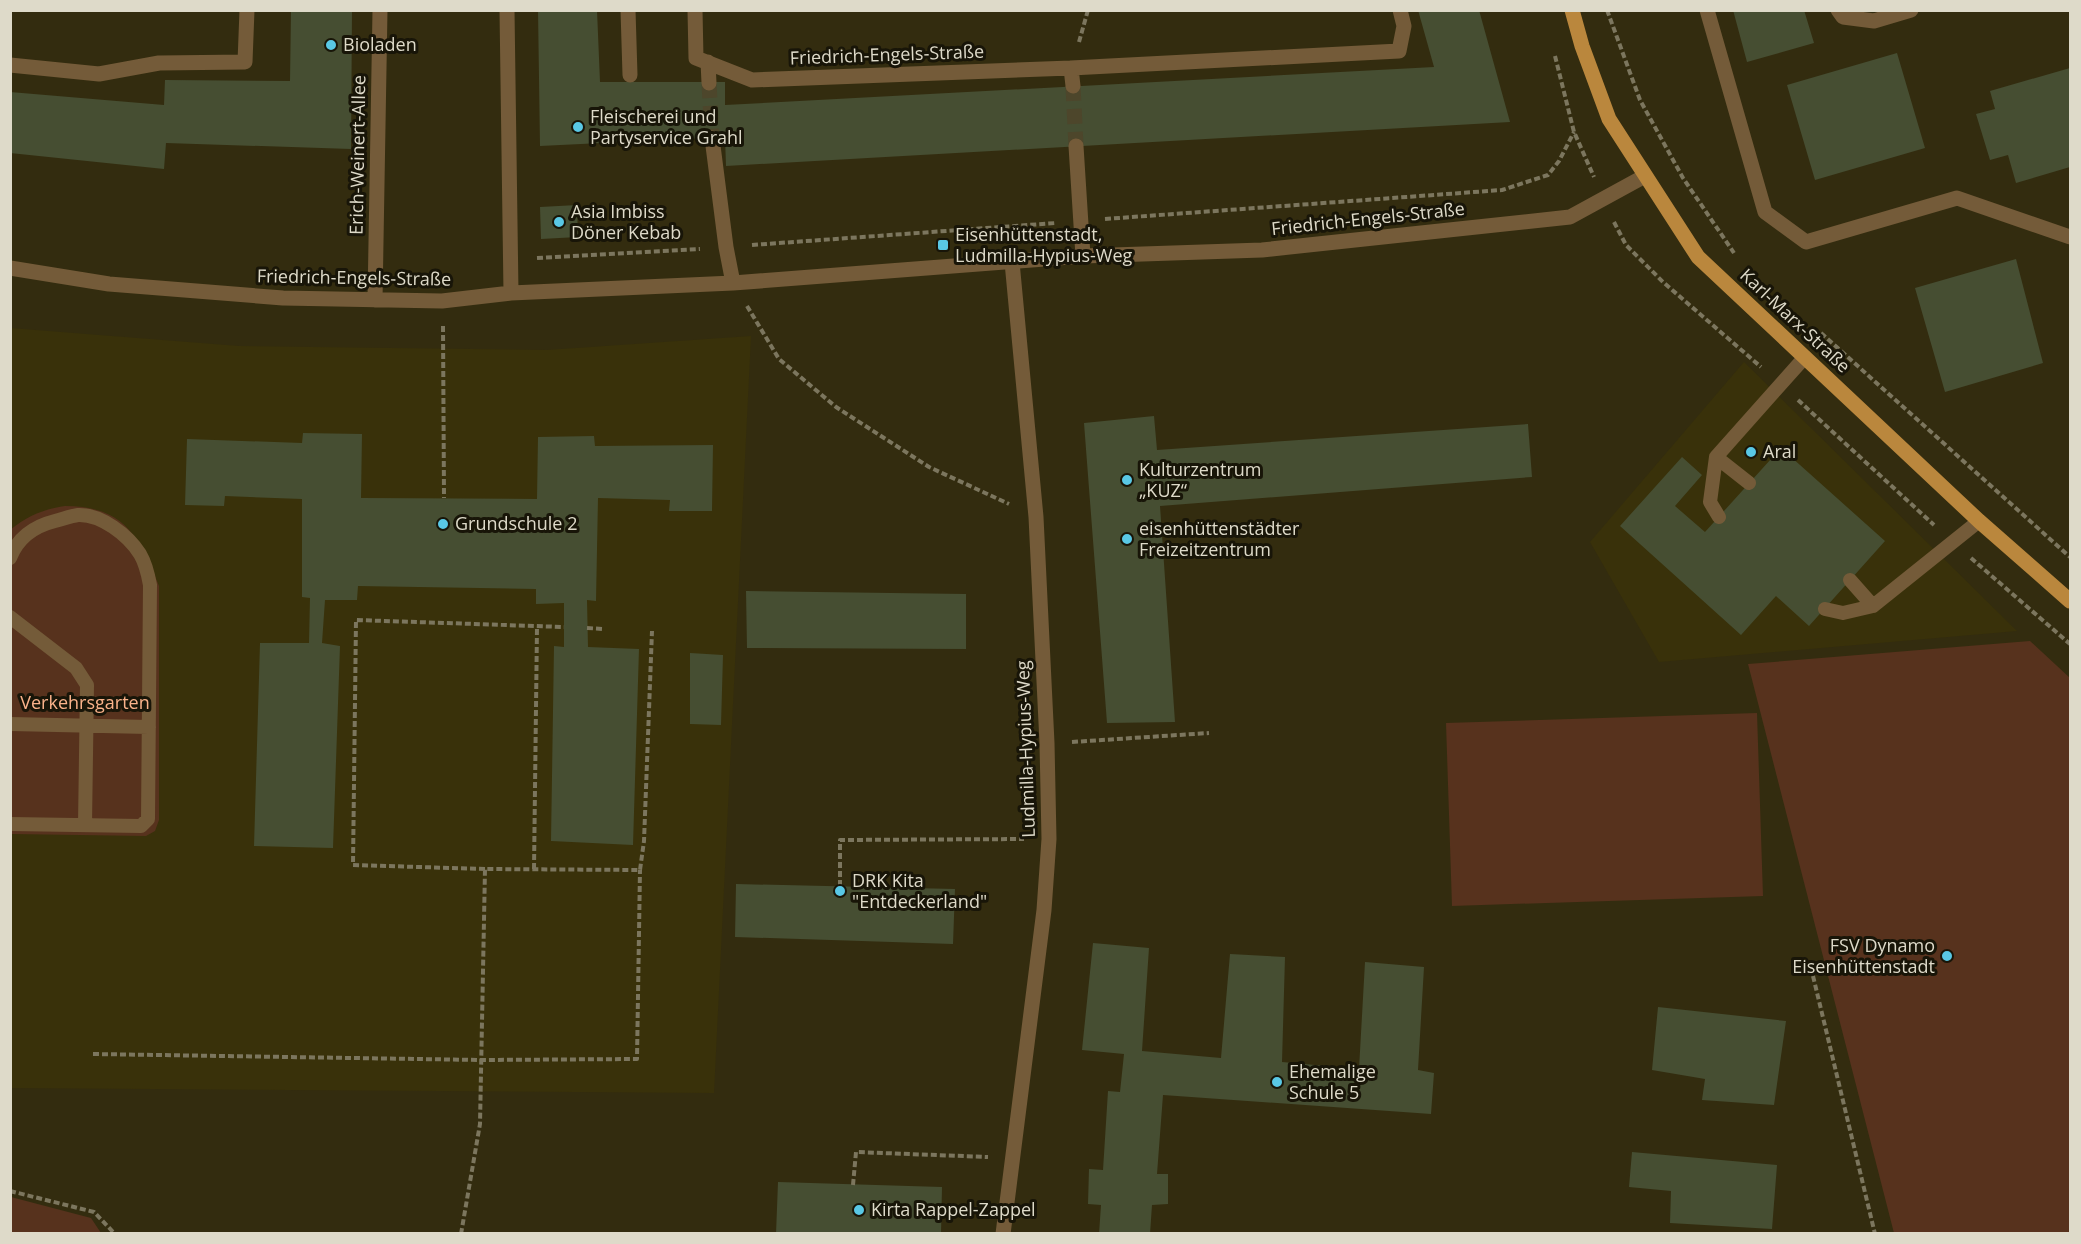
<svg xmlns="http://www.w3.org/2000/svg" width="2081" height="1244" font-family="'Open Sans',sans-serif">
<style>
.built{fill:#39310a}
.green{fill:#57321d}
.building{fill:#464e32}
.lines{fill:none;stroke-linecap:round;stroke-linejoin:round}
.street-tunnel{stroke:#4d462b;stroke-width:15;stroke-dasharray:15 8;stroke-linecap:butt}
.path{stroke:#7c765e;stroke-width:4;stroke-dasharray:6 3;stroke-linecap:butt}
.lane{stroke:#745b39;stroke-width:14}
.street{stroke:#745b39;stroke-width:15}
.primary{stroke:#ba873d;stroke-width:15}
.poi-dot{fill:#59c8e5;stroke:#181508;stroke-width:2}
.labels{text-anchor:middle;stroke-width:6;stroke-linejoin:round;paint-order:stroke}
.poi-label{font-size:18px;fill:#dedac9;stroke:#181508;text-anchor:start}
.street-label{font-size:18px;fill:#dedac9;stroke:#181508}
.park-label{font-size:18px;fill:#fab28a;stroke:#181508}
</style>
<rect width="100%" height="100%" fill="#332c0f"/>
<!-- built -->
<path class="built" d="M10,328l229,18 308,4 204,-14 -37,757 -703,-5z
M1744,362l273,269 -358,31 -69,-120z"/>
<!-- green -->
<path class="green" d="M65,506c59,0 75,31 94,80v234l-4,11 -9,5 -135,-2 -1,-304c17,-14 34,-21 55,-24z
M2030,641l40,37v555h-176l-146,-569z
M1757,713l6,183 -311,10 -6,-183z
M11,1197l80,21 10,15h-90z"/>
<!-- building -->
<path class="building" d="M291,10h61l-1,139 -185,-6 -2,26 -154,-16v-61l154,13 1,-25 125,1z
M538,10h59l3,72h125v23l709,-38 -16,-57h61l31,112 -784,44 -1,-29 -185,9z
M1733,10h71l10,33 -67,19z
M1897,53l28,95 -110,32 -28,-95z
M2070,68v99l-54,16 -8,-28 -18,5 -14,-46 19,-5 -5,-18z
M577,205l1,32 -37,2 -1,-32z
M2016,259l27,104 -98,29 -30,-104z
M1154,416l3,34 371,-26 4,53 -372,29 15,216 -68,1 -23,-300z
M303,433l59,1 -1,64 176,1 1,-62 56,-1 1,10 118,-1 -1,66h-43l1,-11 -72,-2 -2,103 -9,-1 1,47 51,2 -6,196 -82,-4 3,-195 10,1v-44l-28,1v-15l-178,-3 -1,14h-32l-3,43 18,3 -7,202 -79,-2 6,-203h49l1,-45 -8,-1v-98l-77,-3 -1,10 -39,-1 2,-66 115,4z
M1781,448l104,93 -76,85 -33,-30 -35,39 -121,-109 62,-69 20,18 -27,31 30,26z
M746,591l220,3v55l-219,-1z
M690,653l33,2 -2,70 -31,-1z
M736,884l219,5 -2,55 -218,-7z
M1093,943l56,5 -7,103 79,7 9,-104 55,3 -3,105 77,7 6,-107 59,5 -6,103 16,3 -3,41 -268,-19 -6,79h11v30l-16,1 -2,29h-51l2,-29 -13,-1 1,-35 14,1 5,-79 12,1 4,-38 -42,-4z
M1658,1007l128,14 -12,84 -72,-5 3,-21 -53,-9z
M1632,1152l145,13 -5,64 -102,-6 1,-32 -42,-4z
M778,1182l164,5 -1,47h-165z"/>
<g class="lines">
<!-- street-tunnel -->
<path class="street-tunnel" d="M709,83l3,55
M1073,86l3,60"/>
<!-- path -->
<path class="path" d="M1607,10l33,90 43,78 51,75
M1079,42l9,-32
M1555,56l19,76 20,45
M1105,219l397,-29 46,-15 11,-14 15,-29
M1614,222l12,23 37,37 98,85
M752,245l304,-22
M537,258l163,-9
M747,306l32,53 57,48 93,60 80,37
M443,326l1,172
M1821,333l249,224
M1798,400l136,125
M1971,558l99,86
M587,628l16,1
M1072,742l137,-9
M485,869l-132,-4 3,-245 208,7
M534,869l3,-242
M840,886v-46l184,-1
M1813,976l62,258
M93,1054l389,6 155,-1 3,-189
M853,1185l3,-33 132,5
M10,1191l84,21 21,22
M461,1234l19,-110 5,-255 155,1 4,-29 8,-210"/>
<!-- lane -->
<path class="lane" d="M1716,457l-6,45 9,15
M1749,483l-33,-26 89,-100
M10,558c8,-21 25,-32 45,-37 8,-2 16,-5 23,-6 23,-1 50,20 62,39 6,10 8,20 10,31l-2,234 -7,7 -131,-2
M1850,580l23,26 106,-85
M1825,609l18,4 30,-7
M10,617l66,51 11,17 -2,140
M10,724l139,3"/>
<!-- street -->
<path class="street" d="M507,10l4,283
M628,10l2,65
M695,10l1,48 56,22 319,-12
M1707,10l58,202 41,30 151,-44 113,39
M1838,10l5,7 31,4 37,-11
M708,62l1,21
M10,65l89,9 60,-11 86,-1 2,-52
M1073,86l-2,-18 328,-17 5,-25 -4,-16
M712,138l14,109 7,36
M1076,146l7,110
M10,268l99,16 174,14 159,3 69,-8 222,-10 350,-27 179,-6 308,-33 75,-41
M375,300l5,-290
M1003,1234l41,-324 5,-71 -2,-96 -11,-226 -24,-255"/>
<!-- primary -->
<path class="primary" d="M1572,10l10,36 27,73 89,138 281,264 91,80"/>
</g>
<!-- markers -->
<g class="poi-dot">
<circle cx="331" cy="45" r="6"/>
<circle cx="578" cy="127" r="6"/>
<circle cx="559" cy="222" r="6"/>
<rect x="937" y="239" width="12" height="12" rx="3"/>
<circle cx="1751" cy="452" r="6"/>
<circle cx="1127" cy="480" r="6"/>
<circle cx="443" cy="524" r="6"/>
<circle cx="1127" cy="539" r="6"/>
<circle cx="840" cy="891" r="6"/>
<circle cx="1947" cy="956" r="6"/>
<circle cx="1277" cy="1082" r="6"/>
<circle cx="859" cy="1210" r="6"/>
</g>
<g class="labels">
<!-- poi labels -->
<g class="poi-label">
<text x="343" y="51">Bioladen</text>
<text x="590" y="123">Fleischerei und<tspan x="590" dy="21">Partyservice Grahl</tspan></text>
<text x="571" y="218">Asia Imbiss<tspan x="571" dy="21">Döner Kebab</tspan></text>
<text x="955" y="241">Eisenhüttenstadt,<tspan x="955" dy="21">Ludmilla-Hypius-Weg</tspan></text>
<text x="1763" y="458">Aral</text>
<text x="1139" y="476">Kulturzentrum<tspan x="1139" dy="21">„KUZ“</tspan></text>
<text x="455" y="530">Grundschule 2</text>
<text x="1139" y="535">eisenhüttenstädter<tspan x="1139" dy="21">Freizeitzentrum</tspan></text>
<text x="852" y="887">DRK Kita<tspan x="852" dy="21">"Entdeckerland"</tspan></text>
<text x="1935" y="952" text-anchor="end">FSV Dynamo<tspan x="1935" dy="21">Eisenhüttenstadt</tspan></text>
<text x="1289" y="1078">Ehemalige<tspan x="1289" dy="21">Schule 5</tspan></text>
<text x="871" y="1216">Kirta Rappel-Zappel</text>
</g>
<!-- street labels -->
<g class="street-label">
<text transform="translate(887 55) rotate(-2)" y="6">Friedrich-Engels-Straße</text>
<text transform="translate(358 155) rotate(-89)" y="6">Erich-Weinert-Allee</text>
<text transform="translate(1368 219) rotate(-6)" y="6">Friedrich-Engels-Straße</text>
<text transform="translate(354 278) rotate(1)" y="6">Friedrich-Engels-Straße</text>
<text transform="translate(1795 321) rotate(43)" y="6">Karl-Marx-Straße</text>
<text transform="translate(1026 749) rotate(-92)" y="6">Ludmilla-Hypius-Weg</text>
</g>
<!-- park labels -->
<g class="park-label">
<text x="85" y="709">Verkehrsgarten</text>
</g>
</g>
<!-- border -->
<rect width="2081" height="1244" fill="none" stroke="#dedac9" stroke-width="24"/>
</svg>
